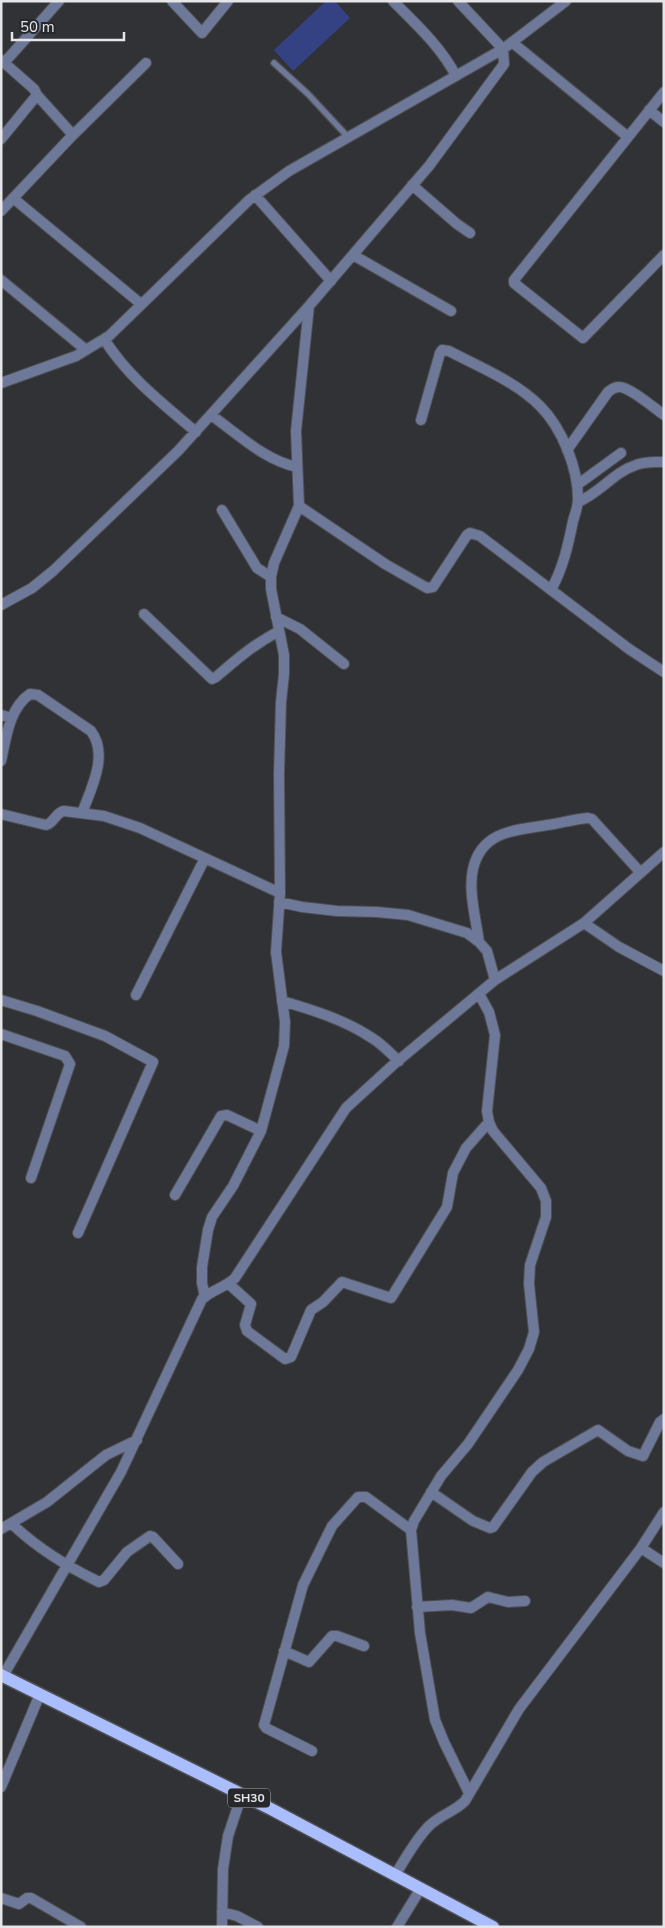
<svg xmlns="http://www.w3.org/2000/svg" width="665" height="1928" font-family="'Nunito Sans',sans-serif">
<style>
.building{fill:#344284}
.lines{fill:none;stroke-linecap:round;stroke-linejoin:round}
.lane-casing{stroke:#4d4f52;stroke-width:8}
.street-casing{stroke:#4d4f52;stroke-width:12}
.primary-casing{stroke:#4d4f52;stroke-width:15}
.lane{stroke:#6e7898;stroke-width:5.5}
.street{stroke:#6e7898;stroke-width:10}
.primary{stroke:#aabefe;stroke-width:12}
.labels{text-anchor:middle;stroke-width:4;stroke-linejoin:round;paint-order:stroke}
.shield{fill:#27282b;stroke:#adadb0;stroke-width:1}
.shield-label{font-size:12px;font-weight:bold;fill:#e6e6e9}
</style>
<rect width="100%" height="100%" fill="#303235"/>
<!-- building -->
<path class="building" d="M326,1h9l15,17 -57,53 -19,-21z"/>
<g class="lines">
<!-- lane casing -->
<g class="lane-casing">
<path id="lane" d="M274,63l34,31 40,43"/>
</g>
<!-- street casing -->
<g class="street-casing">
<path id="street" d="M172,1l30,32 26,-32
M393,1c23,23 48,46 63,75
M513,43l115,94
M1,60l33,29 3,6 -36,44
M4,63l55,-62
M664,92l-150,188v3l69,55 81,-83
M37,95l36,40
M649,110l15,12
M412,185l45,39 13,9
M255,195l76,86
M13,198l128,106
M1,211l69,-73 76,-75
M353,255l98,56
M1,280l85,70
M104,339c24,38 58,64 92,93
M1,383l75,-27 33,-20 140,-136 40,-29 214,-122 63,-48
M211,415c27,19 53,45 86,52
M421,420l19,-67 2,-3 7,1c30,16 66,30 91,55 22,22 38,62 38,93 0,8 -3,15 -5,22 -5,25 -10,47 -22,69
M567,450l41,-58c4,-3 6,-5 11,-5 11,0 35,21 45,28
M577,485l44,-32
M578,502c22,-9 36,-30 58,-37 9,-4 18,-3 28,-3
M299,506l86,58 42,24 6,-1 34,-52 3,-2 10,3 149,113 35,23
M222,510l35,58 14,9
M1,605l31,-17 21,-17 125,-120 131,-145 120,-140 75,-102 -1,-15 -45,-48
M144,614l68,65 4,-2c23,-20 36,-31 63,-46
M276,617l24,12 44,35
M1,715l11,3
M1,761c5,-22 8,-53 29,-67l8,1 53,36c18,24 0,58 -9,82
M1,814l45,11c8,-2 10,-13 18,-14l40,5 36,12 140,65
M279,902l23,5 35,4 40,1 31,3 59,18 12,9 8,9 8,29
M584,923l35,24 45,24
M479,942c-3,-23 -11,-51 -6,-73 9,-41 48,-39 81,-45 11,-2 22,-5 34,-6l4,1 48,53
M136,995l69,-137
M1,1000l36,11 68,25 48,26 -75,171
M282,1001c31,9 63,19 90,37 10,6 18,15 27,23
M1,1034l64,22 5,8 -39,114
M175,1195l46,-79 6,-1 34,16
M229,1284l22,20 -6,21 2,6 38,28 6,-2 20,-47 12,-8 19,-20 49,16 56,-91 6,-34 13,-25 23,-26
M205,1297l-3,-14v-16l6,-37 4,-13 21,-31 28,-55 23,-85 1,-24 -9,-70 4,-59 -1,-119 2,-72 3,-28v-19l-13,-66v-12l3,-14 25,-57 -3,-75 13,-125
M431,1492l42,29 17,7 3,-1 39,-55 11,-10 55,-32 30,21 15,5 17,-34 4,-3
M12,1524c26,25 54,42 87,58l5,-2 23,-28 23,-16 3,1 25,27
M1,1529l46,-27 59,-47 31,-15
M641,1548l23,15
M417,1607l35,-2 19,3 17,-11 20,5 17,-1
M284,1651l25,11 23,-26h5l27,10
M3,1676l118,-204 81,-173c10,-9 24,-12 33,-21l111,-170 47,-43 102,-85 89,-57 80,-71
M312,1751l-46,-23 -2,-3 39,-140 29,-59 26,-29h8l45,33
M1,1787l39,-93
M469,1793l-25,-51 -9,-22 -15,-87 -9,-103 3,-9 27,-45 27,-32 50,-74 11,-21 5,-17 -5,-48 1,-19 16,-48v-16l-5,-13 -48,-57 -4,-9 -2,-11 8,-76 -6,-23 -10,-18
M395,1875c11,-17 20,-35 34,-49 11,-11 25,-14 36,-25l54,-92 122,-161 23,-36
M1,1898l18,6 8,-6h4l50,29
M222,1912l15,4 21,11
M222,1927l1,-58 5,-33 14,-42
M397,1927l24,-39"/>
</g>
<!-- primary casing -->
<g class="primary-casing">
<path id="primary" d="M1,1675l270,134 222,118"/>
</g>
<!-- lane -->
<use href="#lane" class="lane"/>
<!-- street -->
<use href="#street" class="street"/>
<!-- primary -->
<use href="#primary" class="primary"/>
</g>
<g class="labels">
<!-- shield labels -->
<rect class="shield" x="228" y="1788.5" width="42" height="19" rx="4"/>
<g class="shield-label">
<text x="249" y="1802">SH30</text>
</g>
</g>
<!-- border -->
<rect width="665" height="1928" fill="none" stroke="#e6e6e9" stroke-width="5"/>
<!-- scale -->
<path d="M12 32v8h112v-8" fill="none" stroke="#e6e6e9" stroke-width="2.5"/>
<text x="20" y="32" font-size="15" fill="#e6e6e9" stroke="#27282b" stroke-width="4" paint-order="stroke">50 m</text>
</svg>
